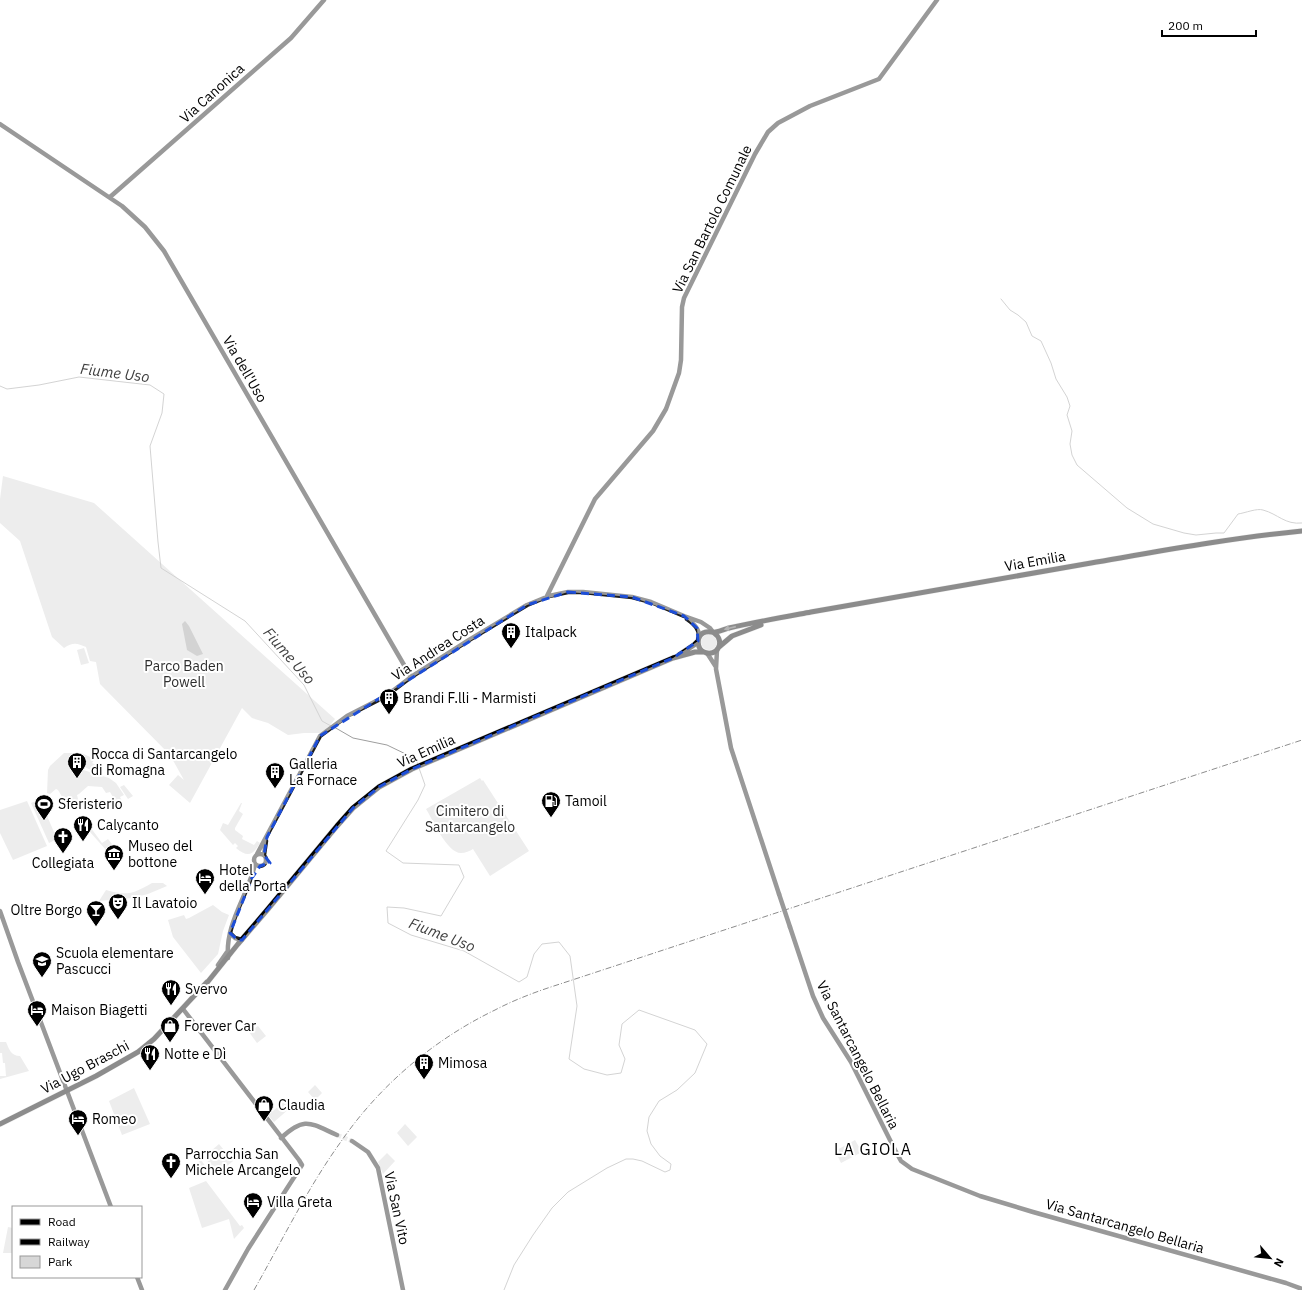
<svg xmlns="http://www.w3.org/2000/svg" width="1302" height="1290" font-family="'IBM Plex Sans',sans-serif">
<style>
.green{fill:#d7d7d7}
.water{fill:#9e9e9e}
.lines{fill:none;stroke-linecap:round;stroke-linejoin:round}
.stream{stroke:#9e9e9e;stroke-width:1}
.secondary-tunnel{stroke:#d9d9d9;stroke-width:4.5;stroke-dasharray:4.5 2;stroke-linecap:butt}
.primary-casing{stroke:#dbdbdb;stroke-width:6}
.secondary{stroke:#1d1d1d;stroke-width:4.5}
.primary{stroke:#000;stroke-width:5}
.rail{stroke:#000;stroke-width:1;stroke-dasharray:6 2 1 2;stroke-linecap:butt}
.secondary-bridge{stroke:#1d1d1d;stroke-width:4.5}
.oneway{fill:#595959}
.marked{fill:none;stroke:#1d4ed8;stroke-width:3;stroke-dasharray:8 5;stroke-linejoin:round}
.labels{text-anchor:middle;stroke-width:4;stroke-linejoin:round;paint-order:stroke}
.street-label{font-size:14px;fill:#000;stroke:#fff}
.poi-label{font-size:14px;fill:#000;stroke:#fff;text-anchor:start}
.park-label{font-size:14px;fill:#2e2e2e;stroke:#fff}
.water-label{font-size:15px;font-style:italic;fill:#3f3f3f;stroke:#fff}
.quarter-label{font-size:16px;letter-spacing:1px;fill:#000;stroke:#fff}
</style>
<rect width="100%" height="100%" fill="#fff"/>
<!-- green -->
<path class="green" d="M3,476l91,27 241,216 -11,14h-20l-16,2 -20,-12 -16,-5 -10,-10 -52,95 -21,-18 9,-10 6,5 -14,-25 -70,-71 -4,-22 -6,-1 -4,-14c-9,-4 -13,-5 -22,1l-12,-11 -32,-96 -20,-18v-24z
M701 642a8 8 0 1 1 16 0a8 8 0 1 1-16 0Z
M84,648l5,15 -8,2 -4,-15z
M64,753h17l14,6 -3,4 4,2 -5,5 -11,-5 -3,3 32,10 7,5 8,12 -4,2 2,4 -5,3 -7,-12 -4,1 -4,-6 -14,-1 -9,8 -2,1 1,4 -1,1 5,8 -4,1 -7,-9h-7l-6,-10 -2,-1 -6,5 -3,-1 1,-23 2,-4z
M480,778l2,3 1,-1 46,71 -39,25 -17,-27c-3,2 -8,4 -12,4 -14,0 -28,-33 -35,-44z
M124,785l9,11 -5,3 -8,-12z
M38,800l3,2 16,37 -8,4 -18,-40z
M27,801l20,45 -34,14 -13,-27v-23z
M241,803h1l-3,8 4,3 -8,14v2l8,6 -1,3 12,6 3,-4 3,2c-7,12 -12,15 -24,5l2,-2 -3,-3 -2,2 -13,-15 3,-7 5,2z
M85,820l17,23 6,-4 15,19 -4,2 -1,3 -5,-2 -7,-11 -24,-27z
M152,883h11l4,3 -19,8 -16,4 -33,3 7,-11c21,6 27,4 46,-7z
M213,905l9,7 7,3 -6,16 -5,23 -17,19 -28,-36 -5,-17 16,-5 2,4 3,-1z
M258,1026l8,10 -9,7 -8,-11z
M0,1042h6c3,7 5,14 14,14l9,15 -29,8v-5v2h6l-1,-13h-2l-1,-10h-2z
M315,1085l7,8 -7,7 -7,-8z
M134,1088l16,36 -28,11 -13,-34z
M284,1102l6,6 -16,14 -6,-7z
M405,1124l12,13 -9,9 -11,-13z
M855,1140l7,12 -21,11 -6,-12z
M219,1144l14,17 -15,13 -14,-17z
M387,1153l8,8 -12,13 -5,-12z
M201,1160l5,7 -2,2 -9,2 -2,-5z
M206,1181l34,45 2,-1 2,3 -10,11 -5,-20 -27,9 -13,-40z
M8,1227l5,1v25h-10z"/>
<!-- water -->
<path class="water" d="M185,621l4,5 14,28 -6,2 -10,-6 -5,-26z"/>
<g class="lines">
<!-- stream -->
<path class="stream" d="M1001,299l9,11 8,5 8,7 6,14 9,5 10,22 5,16 11,18 3,9 -3,9 5,16 -2,13 2,11 5,10 50,43 26,16 31,9 12,2 20,-2h8l14,-19c7,-1 19,-6 25,-4 15,4 22,15 39,13
M0,386l7,3 32,-4 40,-8 71,8 14,9 -2,19 -12,33 8,96 3,26 84,53 59,64 18,36 9,5
M334,727l19,11 34,7 29,14 2,6
M419,768l6,17 -7,15 -32,51 17,12 56,2 5,12 -23,39 -37,-8 -17,-1 1,16 23,12 53,16 55,31 8,-5 7,-23 8,-10 17,-2 11,14 7,50 -8,53 15,10 23,6 14,-2 4,-14 -6,-14 3,-21 17,-14 56,20 12,14 -12,29 -18,17 -18,11 -10,16 -2,14 4,13 9,12 11,8 -1,6 -5,2 -23,-11 -9,-2h-7l-19,9 -39,24 -16,16 -19,27 -19,30 -10,25"/>
<!-- secondary-tunnel -->
<path class="secondary-tunnel" d="M337,1135l15,6"/>
<!-- primary casing -->
<g class="primary-casing">
<path id="primary" d="M714,633c12,8 3,25 -10,19 -7,-3 -8,-15 -1,-19 5,-3 9,0 13,-1 5,-1 9,-3 13,-4 27,-6 55,-11 82,-16 93,-16 186,-32 280,-49 70,-12 140,-25 211,-32
M719,647l13,-11 29,-11
M679,655l15,-10 4,-4
M206,984l32,-40 30,-35 69,-83 16,-18 26,-21 33,-18 261,-111 22,-6h8
M0,1124l96,-48 42,-24 16,-13 53,-57"/>
</g>
<!-- secondary -->
<path class="secondary" d="M0,124l122,82 23,21 19,24 247,426
M110,197l181,-159 33,-38
M547,596l48,-97 58,-68 13,-22 13,-36 2,-13 1,-53 2,-9 71,-144 13,-22 10,-9 32,-17 69,-27 58,-79
M687,619c7,5 13,10 12,19
M717,650l-1,19 15,79 48,146
M707,653l9,14
M254 860a6 6 0 1 1 12 0a6 6 0 1 1-12 0Z
M257,854l63,-118 27,-20 39,-20 25,-19 58,-37 58,-35 22,-9 19,-4h15l49,5 19,5 33,14 17,6 9,6 3,4
M264,855l2,-14
M0,911l18,51 93,245
M790,927l23,69 10,22 28,44 44,88 6,11 11,8 68,27 53,16 253,71 16,6
M230,933l5,5 7,2
M228,958c-3,-35 20,-62 27,-94
M218,965l9,-13
M183,1009l116,151 3,5 -54,84 -23,41
M281,1138c24,-22 29,-15 56,-3
M352,1141l16,11 10,16 25,122
M137,1277l5,13"/>
<!-- primary -->
<use href="#primary" class="primary"/>
<!-- rail -->
<path class="rail" d="M254,1290c28,-49 53,-101 86,-147 39,-57 93,-103 155,-133 21,-11 43,-19 65,-26l742,-244"/>
<!-- secondary-bridge -->
<path class="secondary-bridge" d="M779,894l11,33"/>
</g>
<!-- one-way arrows -->
<defs><path id="oneway-solid" d="M-6-.8H1V-3.2L6.5 0L1 3.2V.8H-6Z"/></defs>
<use class="oneway" href="#oneway-solid" transform="translate(730 628) rotate(167)"/>
<!-- marked area -->
<path d="M0 0H1302V1290H0ZM568,592l64,5 52,19 13,12 1,13 -25,17 -261,111 -33,18 -26,21 -111,132h-4l-8,-7 22,-55 8,-12 10,-3 -6,-8 3,-18 53,-101 207,-131z" fill="#fff" fill-opacity=".55" fill-rule="evenodd"/>
<path class="marked" d="M568,592l64,5 52,19 13,12 1,13 -25,17 -261,111 -33,18 -26,21 -111,132h-4l-8,-7 22,-55 8,-12 10,-3 -6,-8 3,-18 53,-101 207,-131z"/>
<!-- icons -->
<defs>
<g id="building-pin" transform="scale(1)"><path d="M0 17L-7.5 6A9.5 9.5 0 1 1 7.5 6Z" fill="#000" stroke="#fff"/><path d="M-4-6H4V6H1V3H-1V6H-4ZM-2.5-4.3h1.7v1.8h-1.7ZM.8-4.3h1.7v1.8H.8ZM-2.5-1h1.7V.8h-1.7ZM.8-1h1.7V.8H.8Z" fill="#fff"/></g>
<g id="fuel-pin" transform="scale(1)"><path d="M0 17L-7.5 6A9.5 9.5 0 1 1 7.5 6Z" fill="#000" stroke="#fff"/><path d="M-5.5-6h7V0h2V4h1.3V-2.5L3-4.5l.8-.8L6-3V5H2.5V1h-1V6h-7ZM-4.2-4.7v3.2H.2V-4.7Z" fill="#fff"/></g>
<g id="stadium-pin" transform="scale(1)"><path d="M0 17L-7.5 6A9.5 9.5 0 1 1 7.5 6Z" fill="#000" stroke="#fff"/><path d="M0-5a6.5 5 0 1 0 0 10a6.5 5 0 1 0 0-10ZM-3.5-1.8h7v3.6h-7Z" fill="#fff"/></g>
<g id="restaurant-pin" transform="scale(1)"><path d="M0 17L-7.5 6A9.5 9.5 0 1 1 7.5 6Z" fill="#000" stroke="#fff"/><path d="M-5-6h1v4h1v-4h1v4h1v-4h1v5L-1.5 .5V6h-2V.5L-5-1ZM5-6V6H3V1.5H1.5Q1.5-4 5-6Z" fill="#fff"/></g>
<g id="church-pin" transform="scale(1)"><path d="M0 17L-7.5 6A9.5 9.5 0 1 1 7.5 6Z" fill="#000" stroke="#fff"/><path d="M-1.2-6h2.4v3.5h3.3v2.4h-3.3V6h-2.4V-.1h-3.3v-2.4h3.3Z" fill="#fff"/></g>
<g id="museum-pin" transform="scale(1)"><path d="M0 17L-7.5 6A9.5 9.5 0 1 1 7.5 6Z" fill="#000" stroke="#fff"/><path d="M0-6L6-3V-2H-6V-3ZM-5-1h2V3h-2ZM-1-1h2V3h-2ZM3-1h2V3H3ZM-6 4H6V6H-6Z" fill="#fff"/></g>
<g id="hotel-pin" transform="scale(1)"><path d="M0 17L-7.5 6A9.5 9.5 0 1 1 7.5 6Z" fill="#000" stroke="#fff"/><path d="M-6-4.5h1.5V1H6V5H4.5V3h-9V5H-6ZM-4 0a1.8 1.8 0 1 1 3.6 0ZM.5 0V-2.5h3Q6-2.5 6 0Z" fill="#fff"/></g>
<g id="theatre-pin" transform="scale(1)"><path d="M0 17L-7.5 6A9.5 9.5 0 1 1 7.5 6Z" fill="#000" stroke="#fff"/><path d="M-5-5.5Q0-4 5-5.5V0Q5 5 0 6Q-5 5-5 0ZM-3.3-2.5H-1v1.5H-3.3ZM1-2.5H3.3v1.5H1ZM-2.8 1Q0 5.5 2.8 1Z" fill="#fff"/></g>
<g id="bar-pin" transform="scale(1)"><path d="M0 17L-7.5 6A9.5 9.5 0 1 1 7.5 6Z" fill="#000" stroke="#fff"/><path d="M-6-5H6L.8 .8V4.5H3.5V6h-7V4.5H-.8V.8Z" fill="#fff"/></g>
<g id="school-pin" transform="scale(1)"><path d="M0 17L-7.5 6A9.5 9.5 0 1 1 7.5 6Z" fill="#000" stroke="#fff"/><path d="M0-5L7-2L0 1L-7-2ZM-4 1L0 2.5L4 1V4Q0 6-4 4Z" fill="#fff"/></g>
<g id="shop-pin" transform="scale(1)"><path d="M0 17L-7.5 6A9.5 9.5 0 1 1 7.5 6Z" fill="#000" stroke="#fff"/><path d="M-5-2.5h2.3a2.7 3.5 0 0 1 5.4 0H5L5.5 6h-11ZM-1.5-2.5h3a1.5 2.3 0 0 0-3 0Z" fill="#fff"/></g>
</defs>
<g fill-rule="evenodd">
<use href="#building-pin" x="511" y="632"/>
<use href="#building-pin" x="389" y="698"/>
<use href="#building-pin" x="77" y="762"/>
<use href="#building-pin" x="275" y="772"/>
<use href="#fuel-pin" x="551" y="801"/>
<use href="#stadium-pin" x="44" y="804"/>
<use href="#restaurant-pin" x="83" y="825"/>
<use href="#church-pin" x="63" y="837"/>
<use href="#museum-pin" x="114" y="854"/>
<use href="#hotel-pin" x="205" y="878"/>
<use href="#theatre-pin" x="118" y="903"/>
<use href="#bar-pin" x="96" y="910"/>
<use href="#school-pin" x="42" y="961"/>
<use href="#restaurant-pin" x="171" y="989"/>
<use href="#hotel-pin" x="37" y="1010"/>
<use href="#shop-pin" x="170" y="1026"/>
<use href="#restaurant-pin" x="150" y="1054"/>
<use href="#building-pin" x="424" y="1063"/>
<use href="#shop-pin" x="264" y="1105"/>
<use href="#hotel-pin" x="78" y="1119"/>
<use href="#church-pin" x="171" y="1162"/>
<use href="#hotel-pin" x="253" y="1202"/>
</g>
<g class="labels">
<!-- street labels -->
<g class="street-label">
<text transform="translate(212 93) rotate(-42)" y="5">Via Canonica</text>
<text transform="translate(712 219) rotate(-64)" y="5">Via San Bartolo Comunale</text>
<text transform="translate(245 369) rotate(60)" y="5">Via dell'Uso</text>
<text transform="translate(1035 561) rotate(-10)" y="5">Via Emilia</text>
<text transform="translate(438 648) rotate(-33)" y="5">Via Andrea Costa</text>
<text transform="translate(426 751) rotate(-24)" y="5">Via Emilia</text>
<text transform="translate(858 1055) rotate(63)" y="5">Via Santarcangelo Bellaria</text>
<text transform="translate(85 1067) rotate(-28)" y="5">Via Ugo Braschi</text>
<text transform="translate(397 1208) rotate(78)" y="5">Via San Vito</text>
<text transform="translate(1125 1226) rotate(16)" y="5">Via Santarcangelo Bellaria</text>
</g>
<!-- poi labels -->
<g class="poi-label">
<text x="525" y="637">Italpack</text>
<text x="403" y="703">Brandi F.lli - Marmisti</text>
<text x="91" y="759">Rocca di Santarcangelo<tspan x="91" dy="16">di Romagna</tspan></text>
<text x="289" y="769">Galleria<tspan x="289" dy="16">La Fornace</tspan></text>
<text x="565" y="806">Tamoil</text>
<text x="58" y="809">Sferisterio</text>
<text x="97" y="830">Calycanto</text>
<text x="128" y="851">Museo del<tspan x="128" dy="16">bottone</tspan></text>
<text x="63" y="868" text-anchor="middle">Collegiata</text>
<text x="219" y="875">Hotel<tspan x="219" dy="16">della Porta</tspan></text>
<text x="132" y="908">Il Lavatoio</text>
<text x="82" y="915" text-anchor="end">Oltre Borgo</text>
<text x="56" y="958">Scuola elementare<tspan x="56" dy="16">Pascucci</tspan></text>
<text x="185" y="994">Svervo</text>
<text x="51" y="1015">Maison Biagetti</text>
<text x="184" y="1031">Forever Car</text>
<text x="164" y="1059">Notte e Dì</text>
<text x="438" y="1068">Mimosa</text>
<text x="278" y="1110">Claudia</text>
<text x="92" y="1124">Romeo</text>
<text x="185" y="1159">Parrocchia San<tspan x="185" dy="16">Michele Arcangelo</tspan></text>
<text x="267" y="1207">Villa Greta</text>
</g>
<!-- park labels -->
<g class="park-label">
<text x="184" y="671">Parco Baden<tspan x="184" dy="16">Powell</tspan></text>
<text x="470" y="816">Cimitero di<tspan x="470" dy="16">Santarcangelo</tspan></text>
</g>
<!-- water labels -->
<g class="water-label">
<text transform="translate(115 373) rotate(7)" y="5">Fiume Uso</text>
<text transform="translate(289 656) rotate(49)" y="5">Fiume Uso</text>
<text transform="translate(442 935) rotate(21)" y="5">Fiume Uso</text>
</g>
<!-- quarter labels -->
<g class="quarter-label">
<text x="873" y="1155">LA GIOLA</text>
</g>
</g>
<!-- legend -->
<rect x="12" y="1206" width="130" height="72" fill="#ffffff" stroke="#999999"/>
<rect x="20" y="1219" width="20" height="6" fill="#000000" stroke="#999999"/>
<text x="48" y="1226" font-size="12" fill="#000000">Road</text>
<rect x="20" y="1239" width="20" height="6" fill="#000000" stroke="#999999"/>
<text x="48" y="1246" font-size="12" fill="#000000">Railway</text>
<rect x="20" y="1256" width="20" height="12" fill="#d7d7d7" stroke="#999999"/>
<text x="48" y="1266" font-size="12" fill="#000000">Park</text>
<!-- north arrow -->
<g transform="translate(1270 1258) rotate(118)" stroke="#ffffff" stroke-width="3" paint-order="stroke">
<path d="M0-3L7 15L0 10L-7 15Z" fill="#000000"/>
<text y="-6" font-size="11" font-weight="bold" text-anchor="middle" fill="#000000">N</text>
</g>
<!-- scale -->
<path d="M1162 30v6h94v-6" fill="none" stroke="#000000" stroke-width="2"/>
<text x="1168" y="30" font-size="12" fill="#000000" stroke="#ffffff" stroke-width="3" paint-order="stroke">200 m</text>
</svg>
